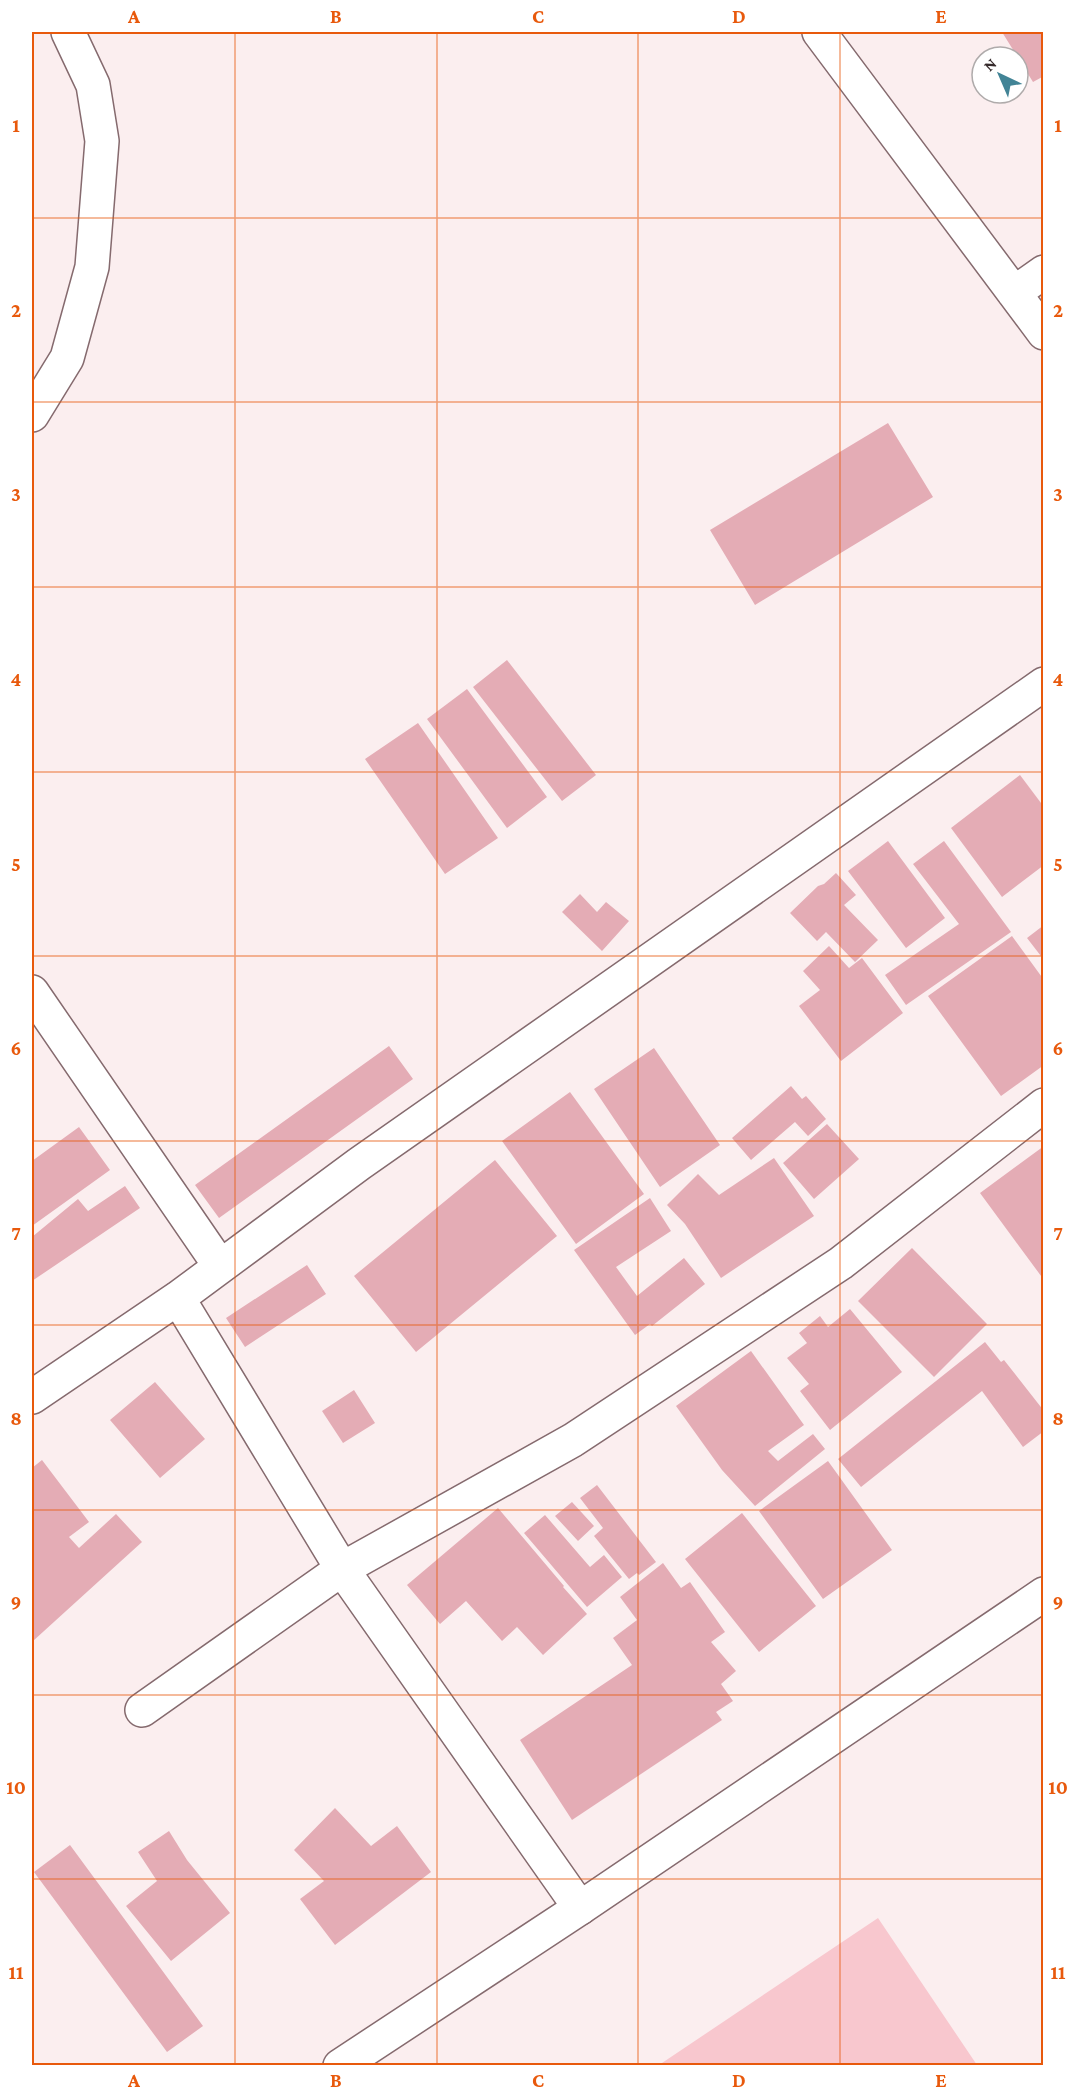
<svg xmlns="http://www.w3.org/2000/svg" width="1075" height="2097" font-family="'Crimson Pro',serif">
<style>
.green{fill:#f8c7ce}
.building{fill:#e4acb5}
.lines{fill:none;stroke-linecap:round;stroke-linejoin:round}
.street-casing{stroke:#856a6e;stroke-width:36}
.secondary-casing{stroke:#856a6e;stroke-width:36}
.street{stroke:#fff;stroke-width:33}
.secondary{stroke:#fff;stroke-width:33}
.grid{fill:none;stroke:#e8590c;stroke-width:1.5;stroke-opacity:0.55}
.neatline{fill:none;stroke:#e8590c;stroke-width:2}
.grid-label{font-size:20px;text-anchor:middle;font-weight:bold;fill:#e8590c}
</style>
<rect width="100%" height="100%" fill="#fbeeef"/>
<!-- green -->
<path class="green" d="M878,1918l99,147h-319h1z"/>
<!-- building -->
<path class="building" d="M1002,32h42v44l-11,6z
M888,423l45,74 -178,108 -45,-75z
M507,660l89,115 -34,26 -89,-114z
M467,689l80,108 -40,31 -80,-109z
M418,723l80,115 -53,36 -80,-115z
M1020,775l24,32v58l-42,32 -51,-69z
M888,841l57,77 -39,30 -58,-77z
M944,841l67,91 -105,73 -21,-30 74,-51 -46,-60z
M836,873l20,22 -12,10 34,35 -23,22 -29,-30 -9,9 -27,-28 28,-27 6,-2z
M580,894l17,18 9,-10 23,19 -27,30 -40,-39z
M1044,925v35l-17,-22z
M1012,936l32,44v85l-43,31 -73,-100z
M829,946l20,22 13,-10 41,55 -62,48 -42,-55 21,-16 -17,-19z
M389,1046l24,33 -194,139 -24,-33z
M654,1048l66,97 -60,42 -66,-98z
M791,1086l11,13 4,-3 20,23 -18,17 -13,-14 -44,38 -19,-22z
M570,1092l74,102 -68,50 -74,-103z
M827,1124l32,35 -45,40 -31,-36z
M79,1127l31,43 -78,56v-65z
M1044,1146v134l-64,-87z
M774,1158l40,58 -93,62 -36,-54 -18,-19 31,-31 21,21z
M495,1160l62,76 -141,116 -62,-76z
M125,1186l15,22 -108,73v-44l46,-38 10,12z
M650,1198l21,33 -55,36 21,29 47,-38 21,26 -53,42 -2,-2 -15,11 -61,-85z
M912,1248l75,76 -53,53 -76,-76z
M307,1265l19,29 -81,53 -19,-29z
M850,1309l52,63 -72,58 -30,-39 9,-7 -22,-26 20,-15 -8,-10 21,-17 8,11z
M985,1342l16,20 3,-2 40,51v20l-21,16 -41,-56 -121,96 -23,-28z
M751,1351l53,74 -36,26 10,10 35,-27 12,15 -70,57 -33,-36 -46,-64z
M155,1382l50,57 -45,39 -50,-58z
M354,1390l21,33 -32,20 -21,-32z
M42,1460l47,62 -20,15 10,11 37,-34 26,28 -109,99 -1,-1v-172z
M828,1461l64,89 -69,49 -64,-88z
M597,1485l59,77 -17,13 -2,-2 -8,6 -35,-43 9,-8 -23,-30z
M572,1502l22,24 -16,15 -23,-25z
M498,1508l66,78 -1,1 24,27 -44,41 -26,-28 -15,14 -36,-40 -26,23 -33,-39z
M742,1513l74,93 -57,46 -74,-93z
M545,1515l45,52 14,-12 18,22 -35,30 -63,-74z
M663,1563l18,25 9,-6 35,50 -14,10 25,29 -15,13 12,17 -17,11 6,8 -150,100 -52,-80 112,-75 -19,-27 24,-18 -17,-23z
M335,1808l36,38 26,-20 34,46 -96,73 -35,-46 24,-18 -30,-31z
M169,1831l18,29 43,53 -59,48 -45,-55 31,-25 -19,-29z
M70,1845l133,181 -36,26 -133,-180z"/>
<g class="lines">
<!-- street casing -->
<g class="street-casing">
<path id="street" d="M819,32l225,301
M1014,293l30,-21
M32,415l35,-57 25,-91 10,-126 -9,-56 -25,-53
M32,992l188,274
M178,1298l164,271 238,339
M32,1397l146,-99 181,-134 685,-480
M142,1710l200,-141 231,-129 268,-177 203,-158"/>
</g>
<!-- secondary casing -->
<g class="secondary-casing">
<path id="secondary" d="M340,2066l240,-158 464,-314"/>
</g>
<!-- street -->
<use href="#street" class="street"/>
<!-- secondary -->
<use href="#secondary" class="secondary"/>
</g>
<!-- grid -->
<path class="grid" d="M235,32v2034M437,32v2034M638,32v2034M840,32v2034M32,218h1012M32,402h1012M32,587h1012M32,772h1012M32,956h1012M32,1141h1012M32,1325h1012M32,1510h1012M32,1695h1012M32,1879h1012"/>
<!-- border -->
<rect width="1075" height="2097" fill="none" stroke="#ffffff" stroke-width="66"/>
<!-- north arrow -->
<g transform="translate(1000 75) rotate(316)"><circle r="28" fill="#ffffff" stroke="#afabab" stroke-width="1.5"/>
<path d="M0-4.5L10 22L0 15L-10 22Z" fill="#428496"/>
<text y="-9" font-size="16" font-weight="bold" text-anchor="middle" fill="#372c2d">N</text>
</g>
<rect x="33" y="33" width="1009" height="2031" class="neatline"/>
<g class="grid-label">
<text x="134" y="23">A</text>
<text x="336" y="23">B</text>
<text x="538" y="23">C</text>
<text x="739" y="23">D</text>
<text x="941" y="23">E</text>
<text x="16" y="132">1</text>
<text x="1058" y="132">1</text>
<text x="16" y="317">2</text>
<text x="1058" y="317">2</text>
<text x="16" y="501">3</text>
<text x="1058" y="501">3</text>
<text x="16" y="686">4</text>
<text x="1058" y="686">4</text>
<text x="16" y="871">5</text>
<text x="1058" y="871">5</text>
<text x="16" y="1055">6</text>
<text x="1058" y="1055">6</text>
<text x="16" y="1240">7</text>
<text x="1058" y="1240">7</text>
<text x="16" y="1425">8</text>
<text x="1058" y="1425">8</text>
<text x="16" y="1609">9</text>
<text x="1058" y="1609">9</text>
<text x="16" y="1794">10</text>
<text x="1058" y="1794">10</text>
<text x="16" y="1979">11</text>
<text x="1058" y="1979">11</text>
<text x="134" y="2087">A</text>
<text x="336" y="2087">B</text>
<text x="538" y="2087">C</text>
<text x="739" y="2087">D</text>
<text x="941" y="2087">E</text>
</g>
</svg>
